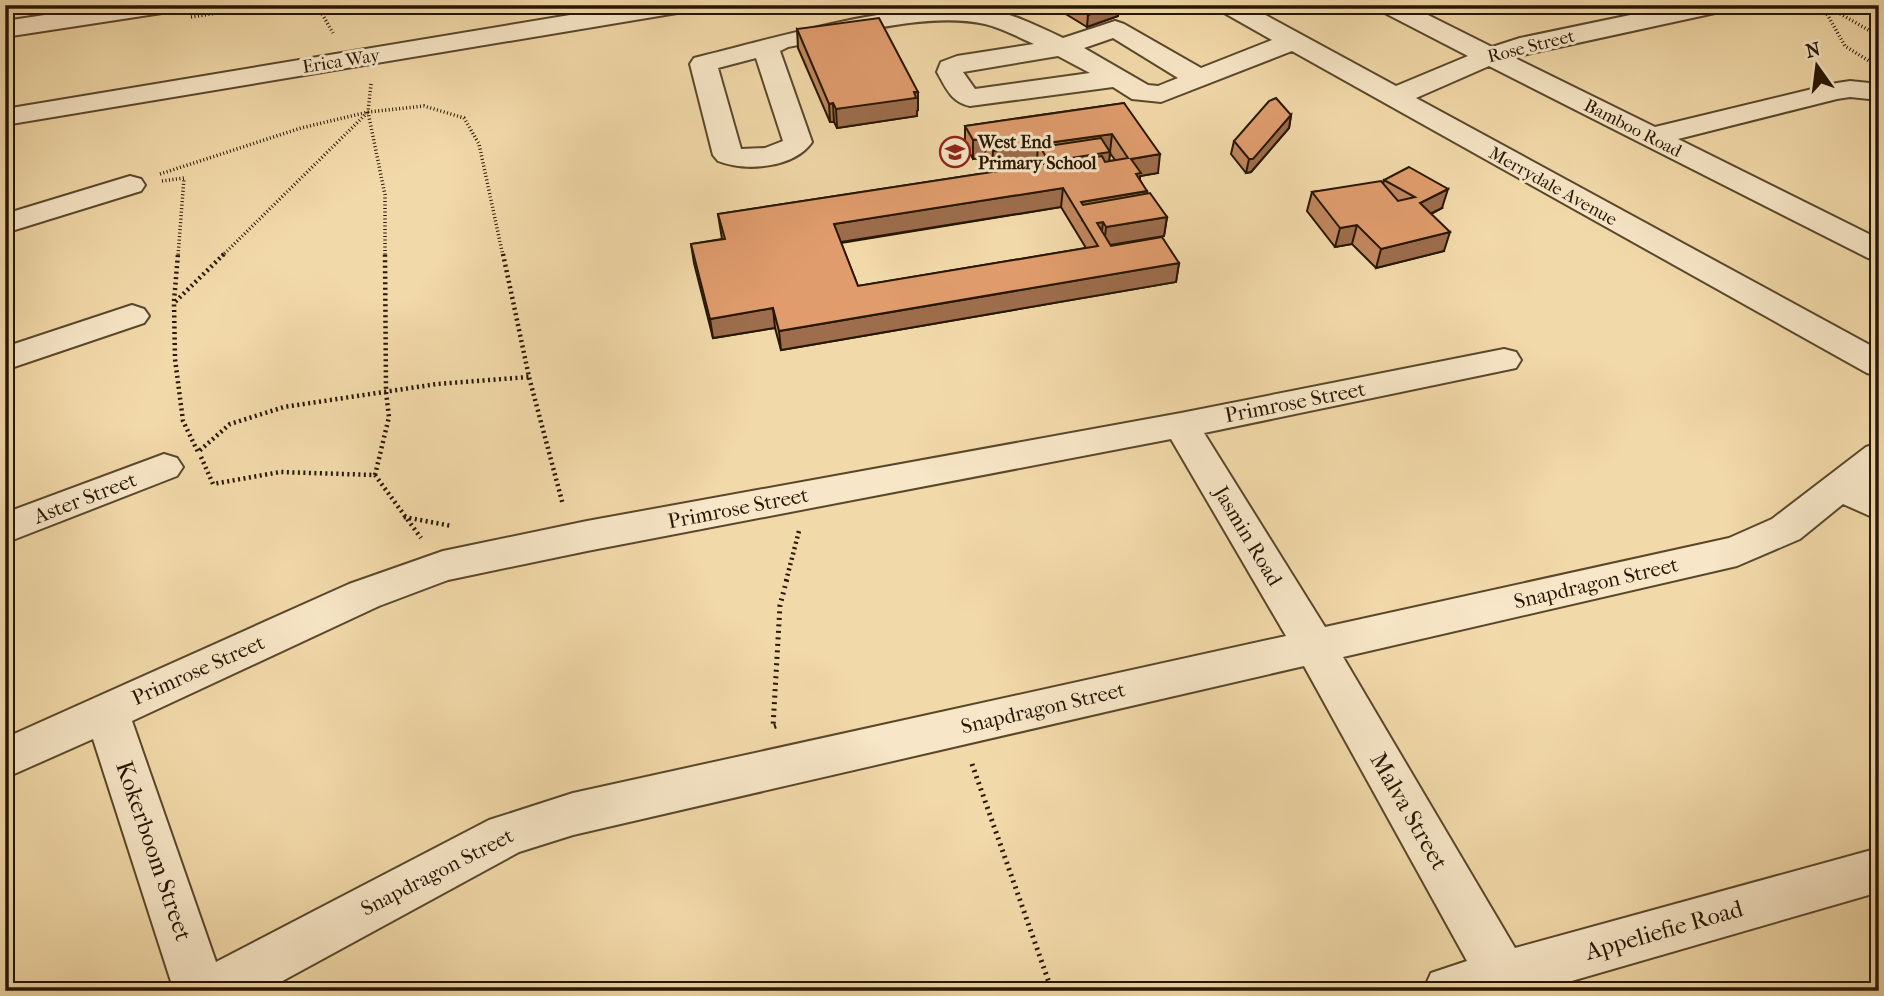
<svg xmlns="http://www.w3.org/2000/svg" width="1884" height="996" font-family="'IM FELL French Canon',serif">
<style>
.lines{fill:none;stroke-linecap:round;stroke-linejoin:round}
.minor-casing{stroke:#5a472a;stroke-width:4}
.path-far2{stroke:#271600;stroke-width:3.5;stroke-dasharray:1 2.5;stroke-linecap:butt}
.path-far1{stroke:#271600;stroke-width:4.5;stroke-dasharray:2 3.5;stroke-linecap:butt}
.path{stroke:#271600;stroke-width:5;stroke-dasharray:2 4.5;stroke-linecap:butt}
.minor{fill:#f7e6c7;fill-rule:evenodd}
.wall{fill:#c1865e;stroke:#271600;stroke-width:2;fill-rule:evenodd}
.shaded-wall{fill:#9d6d4c;stroke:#271600;stroke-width:2}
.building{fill:#e09c6d;stroke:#271600;stroke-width:2;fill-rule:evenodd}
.labels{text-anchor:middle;stroke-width:6;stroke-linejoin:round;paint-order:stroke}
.far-street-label{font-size:18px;fill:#271600;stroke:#f7e6c7}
.far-poi-label{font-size:18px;font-weight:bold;fill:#271600;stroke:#f7e6c7;text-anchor:start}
.street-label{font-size:21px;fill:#271600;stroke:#f7e6c7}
.near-street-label{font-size:24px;fill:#271600;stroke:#f7e6c7}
</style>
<rect width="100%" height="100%" fill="#f2d9a9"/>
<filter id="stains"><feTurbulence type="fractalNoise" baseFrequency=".00286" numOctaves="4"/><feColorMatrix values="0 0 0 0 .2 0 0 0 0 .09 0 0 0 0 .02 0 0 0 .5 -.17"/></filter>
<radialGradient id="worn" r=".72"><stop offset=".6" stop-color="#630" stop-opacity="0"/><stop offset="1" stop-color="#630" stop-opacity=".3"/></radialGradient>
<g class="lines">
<!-- minor casing -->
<g class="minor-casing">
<path id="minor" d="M111,5h63l-3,5 -9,3 -157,24v-16z
M630,5h59l-3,5 -9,3 -672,112v-16z
M1216,5h31l149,81 72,-30 -89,-46 -3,-5h32l84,42 28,-9 158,-33h49l-3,5 -9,3 -202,44 142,70 182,-44 13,-2 29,3v16l-29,-3 -13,2 -159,40 201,100v21l-11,-2 -379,-192 -73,32 463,252v26l-12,-3 -575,-322 -131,51 -29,-3 -19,-12 -143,19c-19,-4 -24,-18 -33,-34l4,-10 16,-6 77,-12c-16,-7 -32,-16 -49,-20 -60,-13 -138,12 -197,23l-8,4 32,91c-18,26 -66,30 -94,19l-5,-6 -23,-91 4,-6c82,-20 205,-58 289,-50 28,5 55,18 80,30l52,-17 9,3 77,44 71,-28 -53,-30zM1113,38l65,40 -20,8 -10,-1 -64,-37zM1058,56l32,17 -115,16 -12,-17zM756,58l27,83 -18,7 -24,1 -23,-81z
M130,176l11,3 4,6 -4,6 -136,42v-19z
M132,305l12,4 5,7 -5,7 -139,47v-23z
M1504,349l12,3 5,8 -5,8 -312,65 121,194 404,-89 43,-19 94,-72 13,-4v33l-10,8 10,5v31l-36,-16 -43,35 -63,27 -394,91 172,291 364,-100v44l-342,99h-114l8,-18 36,-12 -163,-295 -731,169 -54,17 -255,139h-90l-81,-252 -88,39v-40l344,-154 94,-33 144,-30 594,-108zM1171,439l115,197 -713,157 -84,27 -273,142 -84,-241 247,-115 69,-26 139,-29z
M164,454l13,4 6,9 -6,9 -172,67v-30z"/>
</g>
<!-- path-far2 -->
<path class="path-far2" d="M317,5l16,28
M1822,5l23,41 24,15
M1825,5l54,31
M191,17l79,-12
M371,84l-3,28 17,83v61
M160,174l141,-46 67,-16 56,-6 40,12 15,26 24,112
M162,181l22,-3 -6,78
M222,256l145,-143"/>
<!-- path-far1 -->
<path class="path-far1" d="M224,254l-50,49 1,56 8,62 15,31 32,-28 54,-17 153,-23 92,-7
M503,254l26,123 34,128
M174,301l4,-47
M201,457l12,27 67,-12 95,3 46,63
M375,475l14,-58 -3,-25 -1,-138
M404,517l48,9
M786,581l13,-50"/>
<!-- path -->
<path class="path" d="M776,726l-3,1 7,-122 7,-26
M972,764l80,227"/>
<!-- minor -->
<use href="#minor" class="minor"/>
</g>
<!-- wall -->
<path class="wall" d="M1012,5h28l-18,6z
M1051,5h68l-1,11 -31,11z
M797,29l121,63v18l-1,1v5l-80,12 -3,-6h-4l-32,-74z
M1124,103l34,70 -18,3v4l7,13 20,24 -3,19 -53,9 68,18 -3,19 -395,68 -6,-22 -62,10 -19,-75 -3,-19 31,-5 -4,-25 320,-49 -1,-2 -45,7 -7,-13 -12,2 -8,-14v-19zM1110,153l5,7 -6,1zM1061,207l25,41 -228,38 -17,-43z
M1291,115l-2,13 -38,44 -5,1 -15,-19 3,-13z
M1384,180l58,28 -11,6 13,37 -68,17 -24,-24 -17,3 -28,-36 5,-19 71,-8z"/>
<!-- shaded-wall -->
<path class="shaded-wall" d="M1023,5h17l-18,6z
M1114,5h5l-1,11 -31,11 1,-12z
M918,92v18l-1,1v5l-80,12 -1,-19z
M833,103l1,19h-4l-1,-18z
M1291,115l-2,13 -38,44 -5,1 3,-14z
M1112,134l-4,37 -51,8 -10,-36z
M986,138l-1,19 -12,2v-19z
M1038,144l-1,19 -45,7 1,-19z
M1160,154l-2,19 -18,3 -2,16 -7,-33z
M1063,188l-2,19 -226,36 -1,-19z
M1448,189l-6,19 -28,14 6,-19z
M1147,191l-3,19 -62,10 -1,-18z
M1167,217l-3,19 -60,10 2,-19z
M1103,222l-2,19 -4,-18z
M1357,225l-5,19 -17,3 5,-19z
M1450,232l-6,19 -68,17 5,-19z
M1179,263l-3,19 -395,68 -2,-19z
M773,308l2,20 -62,10 -3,-19z"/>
<!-- building -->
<path class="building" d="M1072,5h42l-26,10z
M879,18l39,74h-4l2,6 -80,11 -3,-6 -4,1 -32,-75z
M1276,98l15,17 -38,44h-4l-15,-18 35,-40z
M1124,103l36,51 -29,5 10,14 -5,1 11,17 -66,11 2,3 67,-12 17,24 -61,10 -3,-5 -6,1 14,23 51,-9 17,26 -400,68 -6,-23 -63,11 -19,-75 34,-5 -7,-25 332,-51 -12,-19 -45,7 -7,-13 -13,2 -8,-14zM1112,134l16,24 -23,4 -3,-6 -42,7 -2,-3 52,-8 -9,-14 -52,8 -2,-3zM1063,188l35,58 -240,40 -24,-62z
M1409,167l39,22 -28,14 30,29 -69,17 -24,-24 -17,3 -28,-36 69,-11 17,20 17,-4 -31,-17z"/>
<!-- icons -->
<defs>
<g id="school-ring" transform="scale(1.575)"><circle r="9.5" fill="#f7e6c7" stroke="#8f2418" stroke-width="1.5"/><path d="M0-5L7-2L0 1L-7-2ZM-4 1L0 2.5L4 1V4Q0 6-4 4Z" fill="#8f2418"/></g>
</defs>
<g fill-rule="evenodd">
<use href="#school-ring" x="955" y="152"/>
</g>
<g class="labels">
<!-- far-street labels -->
<g class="far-street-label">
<text transform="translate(1531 46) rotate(-14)" y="6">Rose Street</text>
<text transform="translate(341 61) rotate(-9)" y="6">Erica Way</text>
<text transform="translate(1633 128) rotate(27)" y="6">Bamboo Road</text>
<text transform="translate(1553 186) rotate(29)" y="6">Merrydale Avenue</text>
</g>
<!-- far-poi labels -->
<g class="far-poi-label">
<text x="978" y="148">West End<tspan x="978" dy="21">Primary School</tspan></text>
</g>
<!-- street labels -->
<g class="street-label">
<text transform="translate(1295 402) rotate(-11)" y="7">Primrose Street</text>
<text transform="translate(85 498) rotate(-21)" y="7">Aster Street</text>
<text transform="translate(738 508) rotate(-11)" y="7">Primrose Street</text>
<text transform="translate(1248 536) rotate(59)" y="7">Jasmin Road</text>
<text transform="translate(1596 583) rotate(-13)" y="7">Snapdragon Street</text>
<text transform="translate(198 670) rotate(-24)" y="7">Primrose Street</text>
<text transform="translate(1043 708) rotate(-13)" y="7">Snapdragon Street</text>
<text transform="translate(437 872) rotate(-27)" y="7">Snapdragon Street</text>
</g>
<!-- near-street labels -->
<g class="near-street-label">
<text transform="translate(1409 811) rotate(60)" y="8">Malva Street</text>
<text transform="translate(154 851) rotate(71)" y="8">Kokerboom Street</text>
<text transform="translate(1664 930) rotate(-16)" y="8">Appeliefie Road</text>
</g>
</g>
<!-- margin -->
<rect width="1884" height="996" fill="none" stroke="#f2d9a9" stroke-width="28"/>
<rect x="7" y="7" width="1870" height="982" fill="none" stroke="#271600" stroke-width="3.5"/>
<rect x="14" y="14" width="1856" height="968" fill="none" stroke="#271600" stroke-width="2"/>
<!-- north arrow -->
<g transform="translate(1817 66) rotate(346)" stroke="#f7e6c7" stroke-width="5" paint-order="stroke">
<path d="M0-5L12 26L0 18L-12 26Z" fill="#271600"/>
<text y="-10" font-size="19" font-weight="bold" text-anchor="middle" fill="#271600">N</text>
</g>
<rect width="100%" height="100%" filter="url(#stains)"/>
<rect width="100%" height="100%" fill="url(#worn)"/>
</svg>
